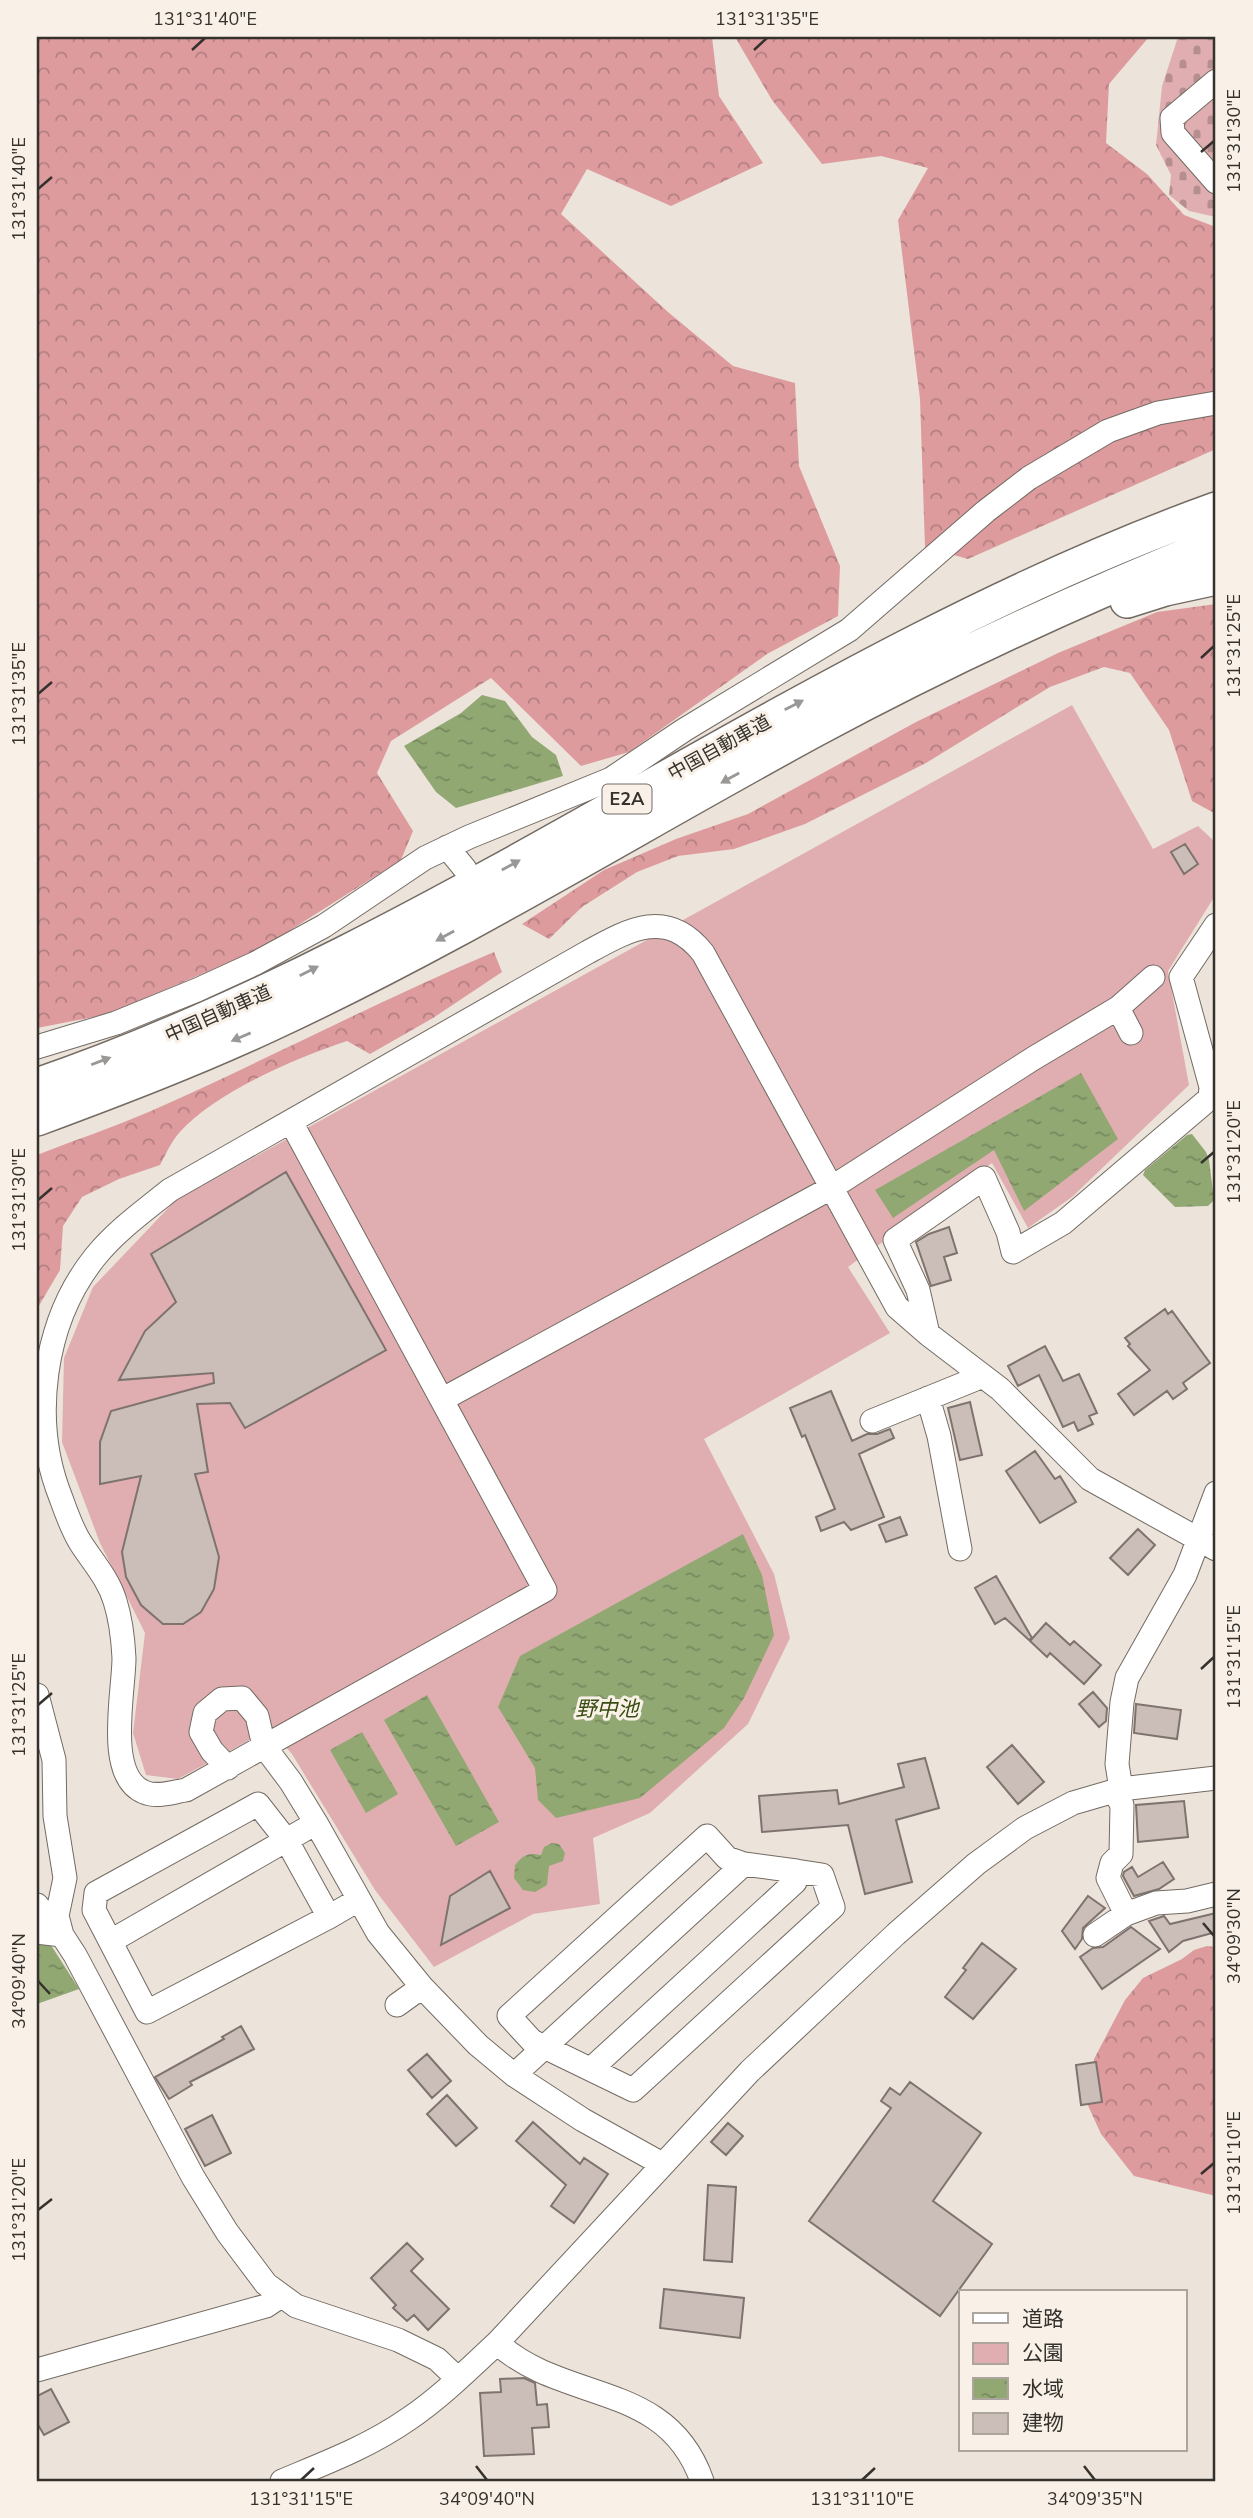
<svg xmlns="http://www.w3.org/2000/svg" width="1253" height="2518" font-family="'Nunito Sans','Noto Sans JP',sans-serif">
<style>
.green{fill:#e0aeb0}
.forest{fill:url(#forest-crowns)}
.cemetery{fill:url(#cemetery-stones)}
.water{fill:url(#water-ripples)}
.building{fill:#cbbeb9;stroke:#7e736e;stroke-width:2}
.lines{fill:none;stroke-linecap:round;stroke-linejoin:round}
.minor-casing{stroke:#736b63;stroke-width:25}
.highway-casing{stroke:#736b63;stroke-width:36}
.minor{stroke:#fff;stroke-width:23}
.highway{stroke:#fff;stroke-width:33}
.oneway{fill:#9a9896}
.ticks{fill:none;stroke:#35322e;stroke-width:2.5}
.labels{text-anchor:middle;stroke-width:6;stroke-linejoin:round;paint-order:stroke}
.shield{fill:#f9f1e7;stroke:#706b66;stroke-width:2}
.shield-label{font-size:18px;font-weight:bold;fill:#35322e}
.street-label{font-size:19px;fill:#35322e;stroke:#f9f1e7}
.water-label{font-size:21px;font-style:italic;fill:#384d12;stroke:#f9f1e7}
.neatline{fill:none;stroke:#35322e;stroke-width:2.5}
.ticks-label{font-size:18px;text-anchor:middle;fill:#35322e}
</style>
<defs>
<pattern id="forest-crowns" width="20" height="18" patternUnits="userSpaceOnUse" patternTransform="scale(1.75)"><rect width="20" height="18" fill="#dd9b9e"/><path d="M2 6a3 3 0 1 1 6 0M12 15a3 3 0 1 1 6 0" fill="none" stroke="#b47f81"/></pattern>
<pattern id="cemetery-stones" width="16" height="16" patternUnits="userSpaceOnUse" patternTransform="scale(1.75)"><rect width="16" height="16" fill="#e0aeb0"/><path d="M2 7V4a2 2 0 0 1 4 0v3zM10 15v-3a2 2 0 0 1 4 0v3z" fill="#b68e90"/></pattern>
<pattern id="water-ripples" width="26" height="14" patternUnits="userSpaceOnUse" patternTransform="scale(1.75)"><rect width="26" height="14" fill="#91a873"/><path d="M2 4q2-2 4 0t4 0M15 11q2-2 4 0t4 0" fill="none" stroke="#77895f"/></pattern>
</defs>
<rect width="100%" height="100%" fill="#ece4da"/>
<!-- green -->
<path class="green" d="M1072,705l81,144 45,-23 18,17v51l-48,77 21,114 -117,112 -44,31 -36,-65 -144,104 42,66 -186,106 70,135 16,64 -42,86 -98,89 -57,25 7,66 -67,10 -99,53 -59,-77 -83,-136 -22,-25 -92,50 -32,-4 -13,-42 12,-100 -45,-90 -38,-101 2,-84 29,-71 82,-86z"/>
<!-- forest -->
<path class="forest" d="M37,37h675l7,59 44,67 -92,43 -84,-37 -26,45 107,98 65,54 62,17 4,83 41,100 -2,50 -71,38 -138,98 -48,14 -90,-88 -100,63 -14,32 36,58 -12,29 -139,88 -153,66 -72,14z
M735,37h414l-40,47 -3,59 41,31 37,41 32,12v222l-248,110 -43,-12 -5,-148 -22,-179 30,-52 -47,-12 -59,8 -50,-64z
M1216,604v210l-24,-13 -23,-71 -39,-57 -26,-6 -54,20 -124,76 -121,61 -71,25 -56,7 -41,16 -55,35 -33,32 -27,-15 82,-54 72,-31 72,-25 168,-92 142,-69 99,-41z
M494,952l8,20 -69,46 -63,36 -23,-13c-51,17 -132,51 -168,92 -8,9 -13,21 -19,32l-41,14 -37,18 -19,29 -3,44 -23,39v-154c38,-15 77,-28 114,-44 115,-51 227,-110 343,-159z
M1207,1946l9,1v249l-82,-20 -33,-42 -15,-33 6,-15 2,-27 31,-59 18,-22 39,-19 12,-9z"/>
<!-- cemetery -->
<path class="cemetery" d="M1178,37h38v180l-27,-6 -20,-16 2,-20 -15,-30 6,-59z"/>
<!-- water -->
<path class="water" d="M482,695l23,6 27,36 24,18 7,21 -107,32 -20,-16 -32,-46 57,-33z
M1081,1073l37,66 -94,72 -30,-61 -101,68 -18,-28z
M1192,1134l14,18 3,8 5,40 -6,6 -33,1 -32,-32 2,-5 42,-35z
M743,1534l19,41 12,60 -30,63 -20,30 -84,70 -84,20 -18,-18 -3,-32 -37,-61 22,-51z
M427,1695l72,127 -43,24 -72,-126z
M362,1732l36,62 -32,19 -36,-63z
M552,1843l7,1 6,9 -2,8 -14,5 -2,19 -12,7 -12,-2 -9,-12 1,-13c8,-10 13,-13 26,-10l3,-8z
M37,1939l12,3 30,47 -42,15z"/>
<!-- building -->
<path class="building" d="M1185,844l13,20 -14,10 -13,-22z
M286,1172l100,178 -141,78 -15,-25 -33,1 11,68 -13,2 24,83 -5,32 -13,23 -18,12h-20l-22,-19 -15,-28 -4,-25 19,-76 -41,8v-42l11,-31 103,-28 -1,-10 -94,7 26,-49 31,-29 -25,-48z
M949,1227l8,26 -13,4 7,23 -20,6 -15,-44 13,-8z
M1165,1309l3,5 4,-3 38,52 -27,20 4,6 -14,10 -6,-8 -33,24 -16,-21 32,-24 -22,-24 2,-2 -5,-6z
M1045,1346l18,35 16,-7 18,39 -8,3 4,8 -15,7 -4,-9 -11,5 -24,-52 -21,11 -10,-20z
M831,1391l21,50 15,-7h10l13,-5 4,9 -35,16 25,63 -33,13 -7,-8 -23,9 -5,-14 19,-8 -30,-74 -3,2 -12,-29z
M970,1402l12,53 -22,5 -12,-52z
M1035,1451l20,28 5,-3 16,26 -36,21 -34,-52z
M900,1517l7,18 -21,7 -7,-17z
M1138,1529l17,16 -27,30 -18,-17z
M996,1576l36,62 -3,2 -24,-22 -10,6 -20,-36z
M1046,1623l24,22 4,-4 27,24 -17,19 -34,-31 -3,4 -17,-16z
M1093,1692l14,16 -1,13 -7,6 -20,-23z
M1136,1704l45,6 -4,29 -43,-6z
M1012,1745l32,37 -26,22 -31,-37z
M925,1758l14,50 -43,12 16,62 -47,12 -17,-69 -86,7 -3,-36 78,-6 2,14 65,-17 -6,-23z
M1184,1801l4,36 -50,5 -2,-37z
M1163,1862l11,17 -15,10 -25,7 -11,-20 1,-4 8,-5 6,10z
M490,1871l20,37 -69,37 9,-49z
M1088,1896l17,12 -22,20 -1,11 -7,10 -13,-18z
M1216,1913v19l-33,9 -14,11 -20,-31 15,-5 6,8z
M1131,1927l29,22 -58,40 -22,-32 13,-9 10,-1z
M982,1943l34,26 -43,50 -28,-22 21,-27 -3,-2z
M241,2026l13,23 -64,33 2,3 -23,14 -14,-22 69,-38 -2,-2z
M427,2054l24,27 -19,17 -24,-28z
M1096,2062l6,40 -21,3 -5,-40z
M910,2082l71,51 -48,68 59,43 -52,72 -131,-95 82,-113 -10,-7 9,-13 10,7z
M447,2095l30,33 -21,18 -29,-32z
M212,2115l19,38 -26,13 -20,-37z
M533,2122l47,42 4,-6 24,16 -34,49 -23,-17 15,-21 -50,-44z
M728,2123l15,13 -17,19 -15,-13z
M708,2185l28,2 -4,75 -28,-2z
M407,2243l16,16 -12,12 38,38 -21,21 -14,-15 -7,6 -14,-13 3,-3 -25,-27z
M664,2289l80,9 -4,40 -80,-10z
M524,2378l11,5 2,22 10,-1 2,23 -17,1 2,26 -50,2 -4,-63 21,-1 -1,-13z
M51,2389l18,33 -25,13 -7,-12v-27z"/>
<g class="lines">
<!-- minor casing -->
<g class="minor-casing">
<path id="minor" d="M1216,81l-44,37 1,15 43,49
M447,847l18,22
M1118,1008l13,25
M37,1047l79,-24 81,-33 59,-27 68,-37 101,-68 44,-21 142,-58 73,-49 165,-100 137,-119 43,-33 79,-47 50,-18 58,-10
M291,1122l254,468 -359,200c-13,2 -29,8 -42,2 -39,-16 -20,-100 -20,-134 -1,-20 -3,-38 -9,-57 -7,-23 -23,-40 -35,-59 -8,-13 -14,-30 -19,-44 -31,-77 -18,-176 34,-241 22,-27 49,-46 75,-67l418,-238c42,-23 79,-44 115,1l194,354 31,27 72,55 90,90 126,70
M928,1334l-10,-44 -23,-50 89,-62 24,54 5,20 50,-29 147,-125 1,-11 -30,-110 35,-52
M928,1398l11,38 21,113
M443,1399l388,-211 203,-130 84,-50 35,-31
M872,1421l111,-45
M37,1695l17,65 1,56 10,62 -8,38 5,19 -25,-3
M228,1768l-16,-17 -11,-19 4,-19 17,-14 20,-1 15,18 7,30 27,36 25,41 62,110 44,54 56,58 36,30 69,45 79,44
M1121,1789l-4,-25 5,-62 5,-24 58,-103 31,-82
M1114,1791l8,14 -1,49 -9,9 -4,15 18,36 30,-11 31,-2 29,-7
M37,1905l25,30 13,20 118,222 34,55 39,52 30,22 102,34 39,19 21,20
M329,1917l-182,95 -53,-102 2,-17 162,-89 29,37 42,76 29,-17
M1095,1935l31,-21
M111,1941l205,-118
M397,2005l25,-18
M591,2069l204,-187 1,-11 26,4 11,32 -200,183 -101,-49 -23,-25 198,-180 20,22 17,6 52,7
M514,2075l230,-211
M497,2343c67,61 170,37 205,138
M37,2370l229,-64 15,-10
M282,2481c43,-18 86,-34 125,-61 33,-22 62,-51 90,-77l253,-272 146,-137 80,-70 49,-36 48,-25 48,-14 95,-11"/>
</g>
<!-- highway casing -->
<g class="highway-casing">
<path id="highway" d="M1127,601l38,-12 51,-11
M37,1085c417,-143 765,-427 1179,-576
M37,1119c78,-29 157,-59 232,-94 188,-87 365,-197 546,-295 130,-70 265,-132 401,-187"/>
</g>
<!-- minor -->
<use href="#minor" class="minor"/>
<!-- highway -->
<use href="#highway" class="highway"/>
</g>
<!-- one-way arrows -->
<defs><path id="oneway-solid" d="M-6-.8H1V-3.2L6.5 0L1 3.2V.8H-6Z" transform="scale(1.75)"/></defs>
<g class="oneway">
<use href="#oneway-solid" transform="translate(794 705) rotate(-27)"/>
<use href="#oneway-solid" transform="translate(730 778) rotate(151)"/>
<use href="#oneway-solid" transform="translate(511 865) rotate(-29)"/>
<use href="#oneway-solid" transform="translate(445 936) rotate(151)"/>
<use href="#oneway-solid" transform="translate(309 971) rotate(-27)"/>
<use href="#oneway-solid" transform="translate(241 1037) rotate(157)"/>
<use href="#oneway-solid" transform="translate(101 1061) rotate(-21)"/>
</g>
<!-- ticks -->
<path class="ticks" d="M192,50l13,-12M754,50l13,-12M1201,152l13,-11M38,189l14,-12M1201,658l13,-12M38,694l14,-12M1201,1163l13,-11M38,1200l14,-12M1201,1669l13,-12M38,1705l14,-12M1203,1923l11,13M38,1981l12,13M1201,2174l13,-11M38,2210l14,-11M476,2466l11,14M1084,2466l11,14M301,2480l13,-12M862,2480l13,-12"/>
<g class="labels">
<!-- shield labels -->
<rect class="shield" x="602.5" y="784.5" width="49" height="29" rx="5"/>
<g class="shield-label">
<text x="627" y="805">E2A</text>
</g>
<!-- street labels -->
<g class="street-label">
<text transform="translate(719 747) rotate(-29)" y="7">中国自動車道</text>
<text transform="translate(218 1013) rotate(-24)" y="7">中国自動車道</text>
</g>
<!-- water labels -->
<g class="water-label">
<text x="607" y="1716">野中池</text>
</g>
</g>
<!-- border -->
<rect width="1253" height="2518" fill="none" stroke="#f9f1e7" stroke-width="77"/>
<!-- legend -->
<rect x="959" y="2290" width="228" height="161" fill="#f9f1e7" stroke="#aba59d" stroke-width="2"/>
<rect x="973" y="2313" width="35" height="10" fill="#ffffff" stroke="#aba59d" stroke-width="2"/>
<text x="1022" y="2326" font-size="21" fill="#35322e">道路</text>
<rect x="973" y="2343" width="35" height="21" fill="#e0aeb0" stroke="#aba59d" stroke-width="2"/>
<text x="1022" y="2360" font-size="21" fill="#35322e">公園</text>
<rect x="973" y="2378" width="35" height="21" fill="url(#water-ripples)" stroke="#aba59d" stroke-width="2"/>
<text x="1022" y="2396" font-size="21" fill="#35322e">水域</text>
<rect x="973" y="2413" width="35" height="21" fill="#cbbeb9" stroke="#aba59d" stroke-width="2"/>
<text x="1022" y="2430" font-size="21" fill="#35322e">建物</text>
<rect x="38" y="38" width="1176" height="2442" class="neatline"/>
<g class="ticks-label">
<text x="205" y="25">131°31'40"E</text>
<text x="767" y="25">131°31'35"E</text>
<text transform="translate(1234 141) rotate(-90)" y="6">131°31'30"E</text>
<text transform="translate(19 189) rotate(-90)" y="6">131°31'40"E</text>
<text transform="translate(1234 646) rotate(-90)" y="6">131°31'25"E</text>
<text transform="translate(19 694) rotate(-90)" y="6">131°31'35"E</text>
<text transform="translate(1234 1152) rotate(-90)" y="6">131°31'20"E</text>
<text transform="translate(19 1200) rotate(-90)" y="6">131°31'30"E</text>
<text transform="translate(1234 1657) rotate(-90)" y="6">131°31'15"E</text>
<text transform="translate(19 1705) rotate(-90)" y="6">131°31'25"E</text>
<text transform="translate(1234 1936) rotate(-90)" y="6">34°09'30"N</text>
<text transform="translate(19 1981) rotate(-90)" y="6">34°09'40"N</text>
<text transform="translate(1234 2163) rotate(-90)" y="6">131°31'10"E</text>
<text transform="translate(19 2210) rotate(-90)" y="6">131°31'20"E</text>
<text x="301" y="2505">131°31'15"E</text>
<text x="487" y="2505">34°09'40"N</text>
<text x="862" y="2505">131°31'10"E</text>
<text x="1095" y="2505">34°09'35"N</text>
</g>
</svg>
